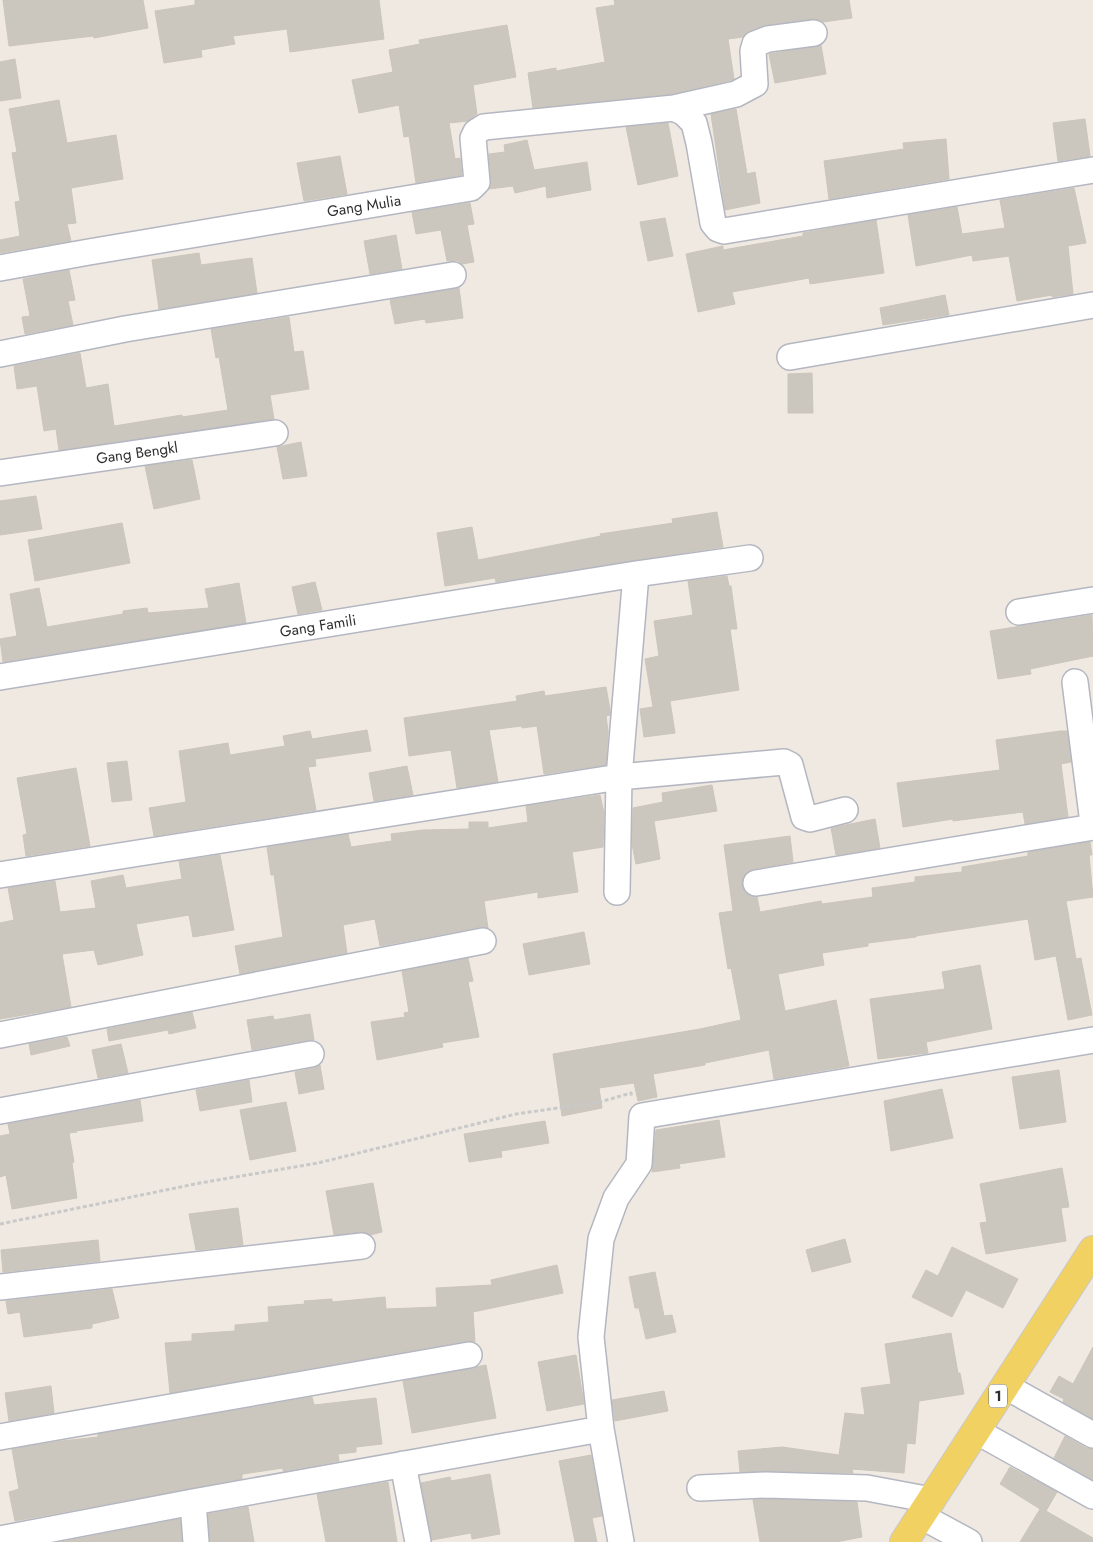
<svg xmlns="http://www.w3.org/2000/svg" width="1093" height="1542" font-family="Jost,sans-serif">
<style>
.building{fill:#cbc7bf;stroke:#cbc5ba}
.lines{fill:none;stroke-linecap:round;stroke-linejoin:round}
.street-casing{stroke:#b4b7c1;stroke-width:28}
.primary-casing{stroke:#c9c9c9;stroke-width:30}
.path{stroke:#c9c9c9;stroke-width:3;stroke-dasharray:4 2.5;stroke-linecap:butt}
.street{stroke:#fff;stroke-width:25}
.primary{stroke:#f2d163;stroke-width:28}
.labels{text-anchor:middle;stroke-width:4.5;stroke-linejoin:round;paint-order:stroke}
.shield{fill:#fff;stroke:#6d6d6d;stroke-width:1}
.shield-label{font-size:14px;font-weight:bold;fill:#2e2e2e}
.street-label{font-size:15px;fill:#2e2e2e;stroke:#fff}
</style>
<rect width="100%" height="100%" fill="#efe9e1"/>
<!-- building -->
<path class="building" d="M3,0h140l5,28 -54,10 -1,-2 -84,10z
M195,0h184l5,39 -94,13 -3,-23 -54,7 2,8 -34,6 1,7 -38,6 -9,-52 40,-6z
M614,0h235l3,18 -29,4 -4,-2 -7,-1 -46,6 -16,6 -7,6 -15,2 6,40 -3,1 -59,14 -139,14 -5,-35 28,-5v3l49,-9 -9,-54 19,-3z
M507,25l9,52 -43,8 4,29 -9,7 -19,2 6,36 5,-1 2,17 -46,8 -7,-47 -5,1 -5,-32 -40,8 -7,-33 41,-8 -4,-22 31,-6 -1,-4z
M821,45l5,29 -51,9 -6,-29z
M15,59l6,39 -21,3v-39z
M59,100l8,43 49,-8 7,44 -52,9 5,35 -9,1 4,17 -71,12v-13l20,-4 -5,-34 5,-1 -8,-48 5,-1 -8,-43z
M736,109l11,65 8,-2 5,31 -35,7 -14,-96z
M1085,119l5,37 -32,5 -5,-38z
M668,123l10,53 -40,9 -12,-58z
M946,139l3,40 -120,20 -5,-38 80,-12 -1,-6z
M527,140l7,30 53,-8 4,28 -44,8 -1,-12 -31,7 -2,-7 -24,3 2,-8 -2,-27 16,-2 -1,-7z
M340,156l7,38 -43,7 -7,-38z
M1074,188l12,55 -18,3 5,48 -21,3v-2l-35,6 -8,-45 -36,5 -1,-6 -56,11 -8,-51 49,-8 5,27 43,-6 -5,-28z
M470,203l4,21 -7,1 7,37 -12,2 -4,-3h-11l-6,-31 -25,4 -4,-22z
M665,218l8,38 -25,5 -8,-39z
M876,220l8,53 -74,11 -1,-6 -77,14 3,12 -37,8 -12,-58 37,-8v4l80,-14v-3z
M396,235l6,34 -32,5 -6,-33z
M199,253l2,12 51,-7 5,35 -98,16 -7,-49z
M69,270l6,30 -7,1 5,24 -48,9 -3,-17 8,-1 -7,-37z
M459,288l4,30 -37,5 -1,-4 -30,5 -5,-24z
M945,295l4,20 -66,10 -3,-17z
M289,317l5,35 9,-1 6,38 -39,6 4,24 -215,31 -3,-21 -12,2 -7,-45 -20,3 -3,-23 66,-13 6,35 22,-4 6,42 68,-11v2l46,-7 -9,-53 -3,1 -5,-29z
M812,373l1,40h-25v-39z
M301,442l6,34 -24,3 -6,-32z
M192,460l8,39 -46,10 -9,-43z
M36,496l6,33 -42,6v-34z
M717,512l6,35 -227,35 -1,-4 -50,8 -8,-53 35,-6 6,33 123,-24 -1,-2 73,-11 -1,-4z
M122,523l8,40 -95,18 -7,-41z
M727,576l2,10h2l6,43h-7l9,61 -69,11 5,32 -31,4 -4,-28 13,-2 -8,-48 14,-3 -5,-35 39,-6 -5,-34z
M315,582l7,28 -24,4 -6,-27z
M239,583l7,40 -243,39 -3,-23 17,-3 -7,-42 29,-6 8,39 76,-13v-3l24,-3 1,5 61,-5 -4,-19z
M1092,615l1,41 -63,13 1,5 -33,5 -8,-48z
M606,687l4,23v5l-4,1 2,15 -2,34 -62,9 -7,-48 -15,2v-2l-33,4 9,52 -41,6 -6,-38 -42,6 -5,-38 113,-17 -1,-5 28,-5 1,5z
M367,730l4,21 -56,8 1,7 -8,1 8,43 -162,26 -5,-28 37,-6 -7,-51 49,-8 2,12 55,-9 -2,-10 27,-5 2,8z
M1060,731h7l4,31 -10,2 7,53 -43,7 -2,-12 -70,9v-2l-50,8 -6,-44 103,-13 -4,-30z
M127,761l5,39 -20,2 -5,-39z
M407,766l6,29 -39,6 -5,-28z
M76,768l14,78 -64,10 -3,-21 4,-1 -10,-56z
M712,785l5,26 -63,10 6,38 -24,5 -4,-20 1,-36 30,-6 -1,-9z
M600,795l4,18 -1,34 -31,5 6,40 -40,6v-6l-54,9 4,27 -8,-1 -100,19 -5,-27 -32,6 4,28 -107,21 -5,-28 48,-9 -9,-62h-3l-4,-28 81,-13 3,13 41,-6 -1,-7 32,-4 46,-1v-7h19v6l40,-6 -2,-16z
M875,819l5,29 -44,7 -5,-27z
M790,836l3,26 -40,7 -6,3 -4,6 -1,7 3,7 6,4 6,1 3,15 61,-11 1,3 51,-7 -1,-9 43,-6v-5l47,-5v-5l66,-11v-4l62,-10 2,13h-3l4,42 -27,4 10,58 5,-1 11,57 -24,5 -12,-64 -21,4 -7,-41 -112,17v1l-48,6v3l-46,7 2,12 -46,9 7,37 51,-11 13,66 -75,13 -5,-29 -64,13v2l-52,9 4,23 -19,4 -4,-18 -35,5 3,20 -40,8 -9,-62 147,-25 41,-9 -10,-52 -3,1 -9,-56 14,-2 -9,-66z
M220,855l14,75 -41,7 -4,-22 -53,9 7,31 -45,10 -4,-15 -32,4 9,53 -71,12v-96l14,-3 -6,-32 47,-7 5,31 36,-4 -5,-27 32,-6 3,13 56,-9 -3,-18z
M584,932l6,32 -61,11 -6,-31z
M468,958l5,23 -5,1 11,55 -37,6 1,4 -66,13 -6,-38 34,-5 -1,-4 5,-1 -7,-41z
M980,965l12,64 -66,13 2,11 -50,6 -8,-60 75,-10 -3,-17z
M192,1012l4,16 -27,6 -1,-4 -59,11 -2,-12z
M310,1014l4,26h-6l-56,10 -5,-30 26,-4 1,4z
M67,1037l3,9 -39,9 -2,-11z
M121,1044l7,29 -30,5 -6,-28z
M320,1065l4,24 -25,5 -4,-22 19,-4z
M1059,1070l7,52 -46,7 -8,-52z
M249,1080l3,22 -52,9 -4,-21z
M942,1089l11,49 -62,13 -7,-50z
M140,1100l3,21 -67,10 1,1 -8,1 5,29 -2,1 5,35 -65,11 -6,-34 -6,2v-41l10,-2 -2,-10z
M286,1102l10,49 -46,9 -10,-50z
M719,1120l6,37 -46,7 1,4 -28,4 4,-42z
M545,1121l4,22 -48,8 1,6 -33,5 -5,-28z
M1062,1168l7,39 -8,1 5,33 -80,13 -6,-31 7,-1 -7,-38z
M373,1183l9,49 -12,3 -10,-3 -26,3 -8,-44z
M238,1208l5,37 -47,5 -7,-36z
M845,1239l6,23 -39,10 -6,-22z
M98,1240l2,21 -97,11 -2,-22z
M952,1247l66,32 -15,29 -37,-18 -14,27 -40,-20 14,-27 12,6z
M557,1265l6,28 -90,19 2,30 -8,-1 -297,52 -5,-50 27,-2v-7l43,-3v-6l34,-3 -1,-15 37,-3 -1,-3 28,-2v3l53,-5 1,12 51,-2 -1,-19 56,-3 -1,-5z
M655,1272l9,44 8,-1 4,17 -30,7 -7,-31h-4l-6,-31z
M112,1289l7,29 -27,6v4l-68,9 -4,-25 -12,2 -2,-13z
M951,1333l7,40h2l4,21 -45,7 -4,43 -8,-1 -3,30 -52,-4 1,4 -87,-2 -26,1 -2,-21 44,-4 57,8 6,-42 20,2 -4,-27 30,-4 -6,-40z
M1093,1347v72l-30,-17 1,-3 -14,-7 9,-16 14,8z
M576,1355l8,49 -37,7 -9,-49z
M486,1365l10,53 -84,15 -9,-52z
M51,1386l3,27 -45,8 -4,-28z
M664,1391l4,20 -53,10 -3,-21z
M312,1397l2,8 62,-7 6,46 -26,3v5l-18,2 1,7 -56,10v-3l-40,6 -1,1v4l-227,42 -6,-29 10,-3 -7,-40 50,-8 36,-4v-3z
M1065,1436l21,12 7,1v31l-39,-22z
M591,1455l11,61 -10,2 5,24h-22l-16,-81z
M1010,1467l47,25 -11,19 47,27v4h-73l20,-33 -40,-25z
M490,1474l10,60 -28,5 -1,-6 -39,7 -11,-57 29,-6 1,4z
M388,1482l9,60h-71l-9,-48z
M766,1499l91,3 5,35 -26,5h-76l-7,-42z
M248,1507l6,35h-44l-2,-28z
M180,1519l2,23h-121z"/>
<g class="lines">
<!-- street casing -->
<g class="street-casing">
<path id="street" d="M674,108l10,5 10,10 5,20 14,80 5,6 6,2 369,-61
M0,268l89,-16 382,-64 6,-6 -4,-44 3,-6 8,-5 190,-19 62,-14 19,-10 -2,-33 2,-7 13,-5 46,-6
M0,354l125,-25 328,-54
M790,357l303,-52
M0,473l275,-40
M1019,612l74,-12
M0,677l636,-103 114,-16
M1075,682l18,141
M0,875l619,-98 165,-15 6,3 14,52 6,2 35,-9
M756,883l337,-56
M617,892l2,-115 17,-203
M0,1035l483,-94
M0,1111l311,-57
M0,1287l362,-41
M1005,1386l88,49
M976,1431l117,65
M0,1437l469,-82
M403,1464l15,78
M700,1488l66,-3 101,3 64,12
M193,1502l3,40
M921,1516l48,26
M0,1539l193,-37 408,-73
M621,1542l-20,-113 -10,-92 10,-98 15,-41 23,-34 3,-48 451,-76"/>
</g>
<!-- primary casing -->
<g class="primary-casing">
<path id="primary" d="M904,1542l189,-292"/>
</g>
<!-- path -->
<path class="path" d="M0,1224l200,-41 118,-20 198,-49 84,-12 31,-9 1,5"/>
<!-- street -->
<use href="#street" class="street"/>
<!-- primary -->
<use href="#primary" class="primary"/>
</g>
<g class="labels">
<!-- shield labels -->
<rect class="shield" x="989" y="1384.5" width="18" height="23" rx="4"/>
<g class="shield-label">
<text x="998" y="1401">1</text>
</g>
<!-- street labels -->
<g class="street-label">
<text transform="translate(364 206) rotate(-9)" y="5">Gang Mulia</text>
<text transform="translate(137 453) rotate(-8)" y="5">Gang Bengkl</text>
<text transform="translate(318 626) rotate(-9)" y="5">Gang Famili</text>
</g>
</g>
</svg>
